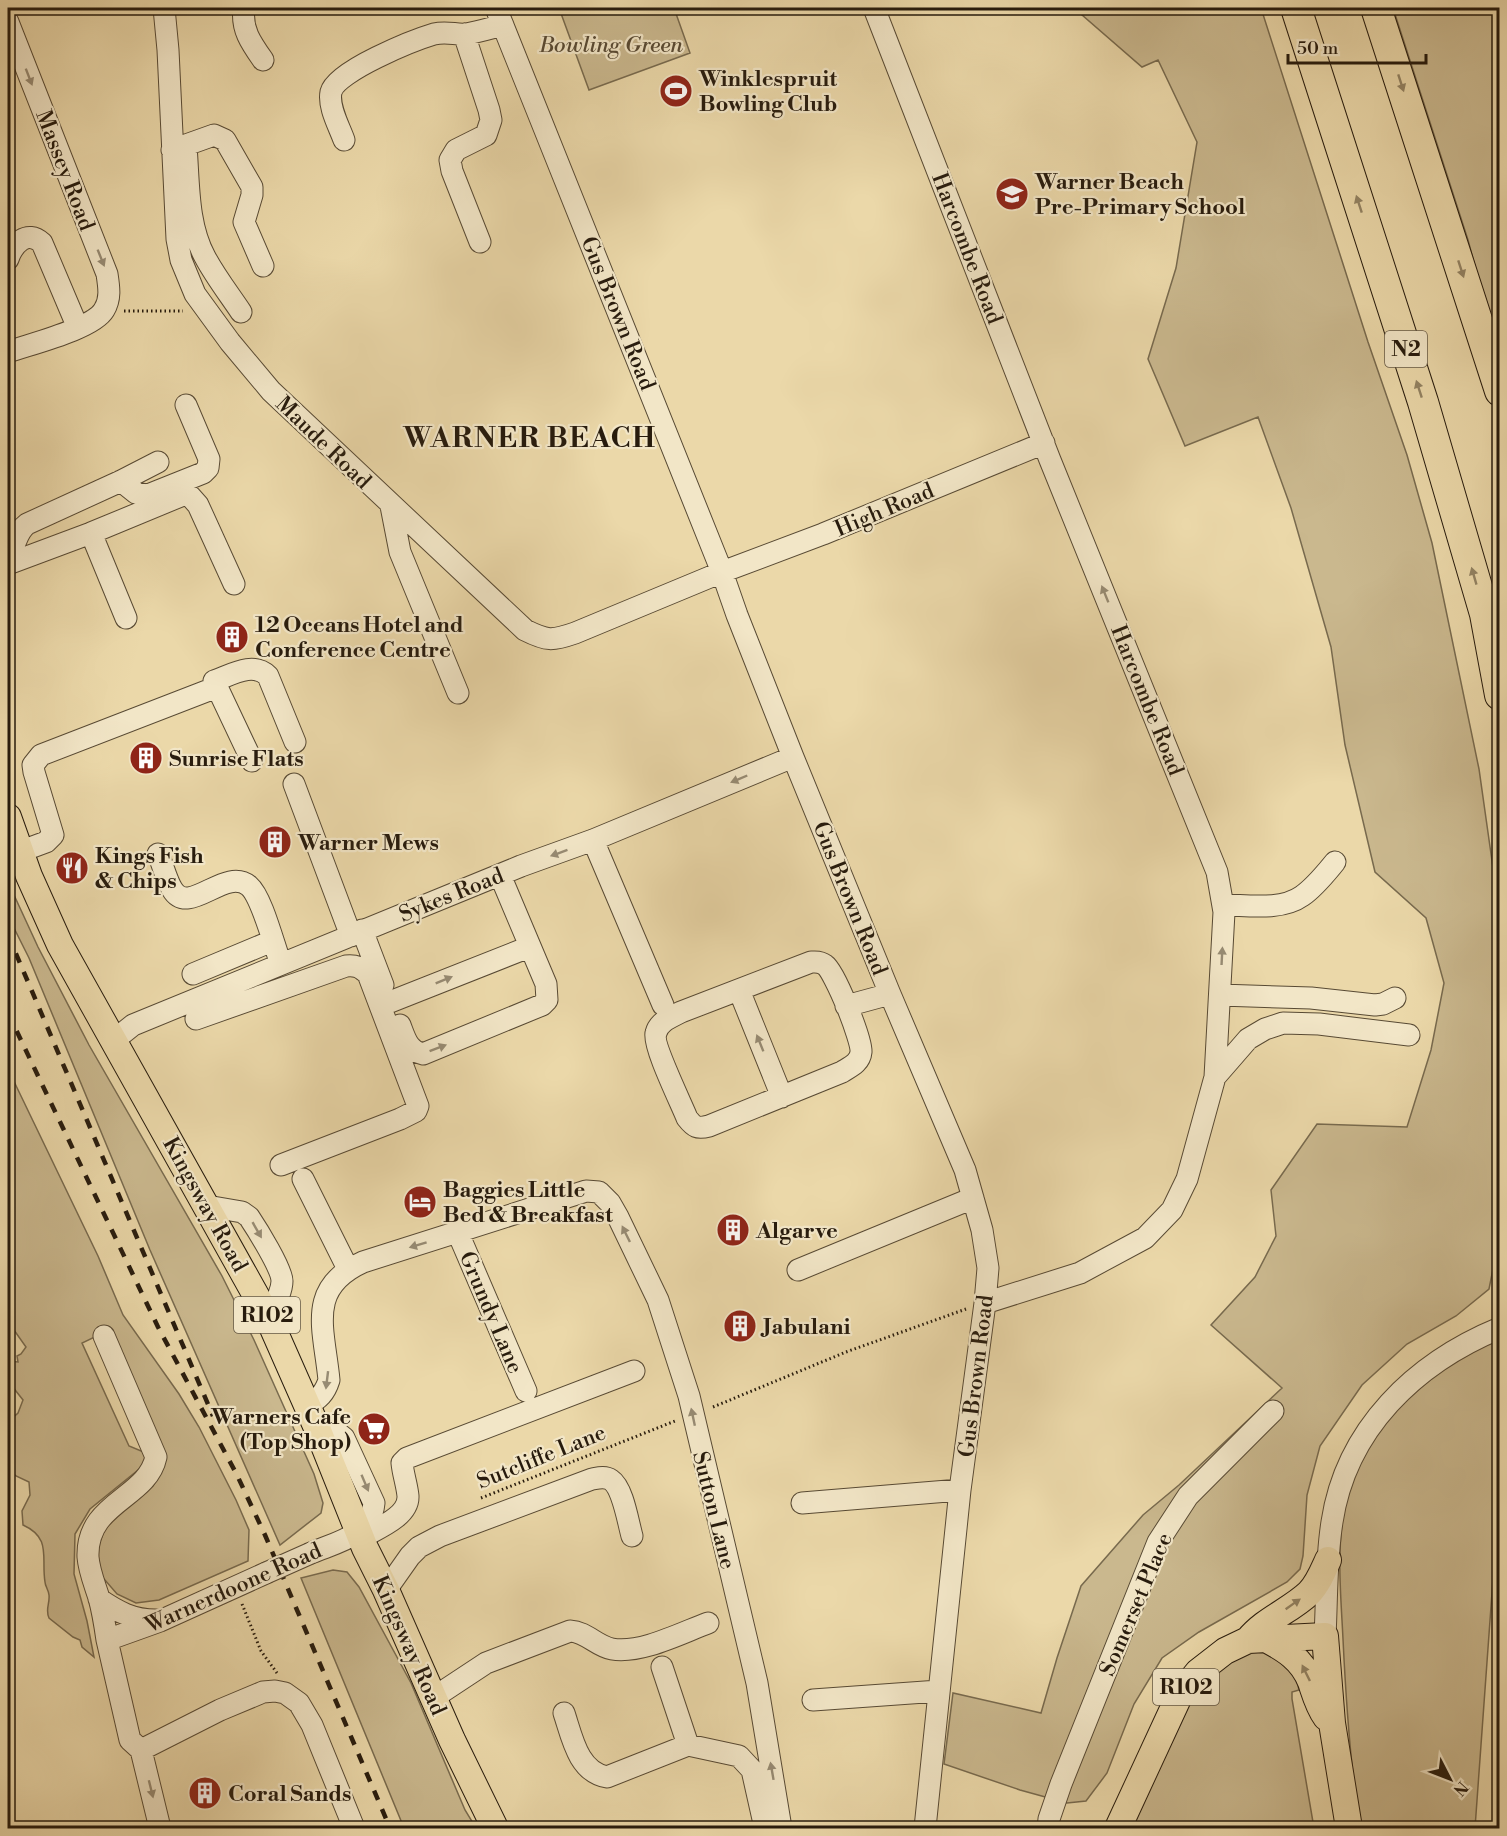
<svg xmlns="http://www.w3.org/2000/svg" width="1507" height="1836" font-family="'Libre Bodoni',serif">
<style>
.green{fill:#cab88e;stroke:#786a4e;stroke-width:1.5}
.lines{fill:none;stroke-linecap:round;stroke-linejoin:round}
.minor-casing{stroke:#584a34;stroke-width:23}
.major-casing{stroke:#271b0d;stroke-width:28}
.highway-casing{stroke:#271b0d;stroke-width:32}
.path{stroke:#271b0d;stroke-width:3;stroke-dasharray:1.5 3;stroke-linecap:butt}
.minor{stroke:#f2e6c7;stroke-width:21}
.major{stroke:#ebd8a9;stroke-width:26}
.highway{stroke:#ebd8a9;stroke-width:30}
.rail{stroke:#271b0d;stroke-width:4.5;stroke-dasharray:10 10;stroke-linecap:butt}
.minor-bridge-casing{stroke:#584a34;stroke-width:23;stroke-linecap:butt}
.minor-bridge{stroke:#f2e6c7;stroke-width:21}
.oneway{fill:#978b73}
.oneway2{fill:#938363}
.labels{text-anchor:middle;stroke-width:4.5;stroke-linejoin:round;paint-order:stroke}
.shield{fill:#f2e6c7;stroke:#645845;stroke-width:1.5}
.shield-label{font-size:21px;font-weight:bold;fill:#271b0d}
.park-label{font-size:22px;font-style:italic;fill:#584a34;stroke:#f2e6c7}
.poi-label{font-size:22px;font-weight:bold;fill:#271b0d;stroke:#f2e6c7;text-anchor:start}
.street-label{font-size:22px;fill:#271b0d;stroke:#f2e6c7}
.district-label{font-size:28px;font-weight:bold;letter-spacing:1.5px;fill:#271b0d;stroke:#f2e6c7}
</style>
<rect width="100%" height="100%" fill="#ebd8a9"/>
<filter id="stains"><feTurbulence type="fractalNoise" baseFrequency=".00333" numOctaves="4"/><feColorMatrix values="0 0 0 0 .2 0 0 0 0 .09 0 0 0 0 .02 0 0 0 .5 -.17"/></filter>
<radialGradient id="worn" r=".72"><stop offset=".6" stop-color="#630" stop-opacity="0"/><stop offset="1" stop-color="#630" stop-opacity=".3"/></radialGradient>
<!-- green -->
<path class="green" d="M559,8h115l16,45 -101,37z
M1074,8h187l107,334 39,113 25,88 47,226 15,106 6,53 -1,311 -10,50 -33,27 -49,28 -45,41 -42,61 -13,49 -4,61 -3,13 -13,13 -88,50 -37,26 -28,46 -27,69 -21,28 -19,2 -47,-13 -76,-26 9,-71 88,20 16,-55 24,-72 62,-71 36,-30 103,-97 -71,-63 44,-48 21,-41 -5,-46 46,-66 90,3 24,-77 13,-67 -18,-65 -51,-46 -30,-127 -14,-98 -40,-139 -33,-91 -73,29 -37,-87 28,-91 21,-126 -39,-82 -16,7z
M1393,8h106v348l-31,-116z
M8,882l30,65 51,98 133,231 32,64 60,134 9,29 -2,10 -41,32 -130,-295 -121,-292 -21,-42z
M8,1069l90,187 25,59 56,79 20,33 37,73 13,30 -1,31 -89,39 -23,3 -19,-9 -19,-22 -2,-20 12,-31 45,-35 6,-12 -52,-143 -25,12 47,103 17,7 -3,13 -53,43 -15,25 -1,40 13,47 7,36 -12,-10 -2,-7 -7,-3 -24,-19c-4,-9 1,-14 0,-23 0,-4 -4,-9 -4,-13 -4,-24 7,-44 -22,-57l-1,-14 8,-16 -1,-13 -13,-6 -8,-8v-46l10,-9 5,-13 -15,-19v-20l10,1 -1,-6 4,-2 5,-7 -12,-17h-6z
M1499,1335v161l-24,332h-115c-10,-63 -14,-126 -17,-189 -2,-41 -6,-82 0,-123 4,-33 21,-68 41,-94 31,-41 73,-61 115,-87z
M333,1570l14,2 12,15 52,96 54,127 11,18h-72l-103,-250z
M1263,1646l31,23 5,21 -7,2v7l22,129h-184l49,-113 29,-45z"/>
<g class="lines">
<!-- minor casing -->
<g class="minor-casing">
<path id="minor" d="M164,8l4,42 9,189 4,21 14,34 35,48 41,49 254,239c22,11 27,11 50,3l147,-61 101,-38 221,-91
M244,8c-3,21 7,35 19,52
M496,8l226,564 15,43 56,142 97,237 75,176 17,60 6,38 -3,35 -25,187 -35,338
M874,8l176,452 167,412 7,40 -9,165 -28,102 -15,31 -27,28 -65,35 -95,30
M8,22l99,252c2,13 4,25 -3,36 -11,19 -74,34 -96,42
M464,34l25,76 2,10 -5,15 -30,15 -6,10 2,11 28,71
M344,140c-5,-14 -16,-33 -13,-48 5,-21 83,-52 103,-58 13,-3 22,1 32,0 12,-2 25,-6 37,-9
M186,146c3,36 1,78 19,111 10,19 24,37 36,55
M172,150l42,-15 11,5 27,47v8l-8,27 19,44
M8,259c5,-15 19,-30 34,-16l36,85
M121,481l15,12 12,2 55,-22 5,-5 1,-9 -23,-54
M391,506l9,46 58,141
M91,533l92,-38 7,1 8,9 36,79
M8,554c9,-9 8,-22 19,-30l94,-43 37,-19
M8,564l83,-31 35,85
M217,687l35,74
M294,784l57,152
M593,840l70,165
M19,852l27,-10 7,-7 -19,-63 -1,-7 8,-10 176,-68 -3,-6c17,-6 39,-20 54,-5l27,66
M158,854c5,11 8,25 14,35 17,29 53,-23 77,-3 13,11 25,60 32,78
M1223,905c24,0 58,6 79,-9 13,-9 23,-22 33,-34
M362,930l21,55
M811,962c5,0 9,-1 14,3 10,7 37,75 36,87 -1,11 -11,15 -19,20l-133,54c-12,3 -15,1 -22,-8 -6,-15 -35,-74 -31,-85 3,-12 16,-16 25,-21z
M193,974l79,-33
M739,990l43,107
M1220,995l91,3 64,7 8,-1 12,-6
M390,1002l139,-55
M846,1006l44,-12
M196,1019l150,-53c10,-1 14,1 22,8l50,132 -2,5 -16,8 -119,46
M400,1025c5,13 8,26 23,29l119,-49 5,-5 -1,-16 -46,-109
M113,1041l20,-16 388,-159 72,-26 200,-83
M1215,1077l33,-38 17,-10 18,-6 36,1 90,11
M303,1179l45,90
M207,1206l35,6 7,5c8,12 33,52 33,64 0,12 -9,26 -14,36
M458,1233l68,158
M798,1270l175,-72
M104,1336l52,121c-9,42 -70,45 -68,100 1,14 7,28 11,41 4,14 6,28 8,42
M306,1406c13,-7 19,-13 23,-26 -5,-52 -23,-92 34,-118l223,-71 13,1 11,11 8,14 40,83 31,96 68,287 24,145
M802,1503l158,-13
M361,1538c15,-9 48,-21 47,-42 -1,-11 -5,-22 -6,-33l5,-5 227,-87
M311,1553c26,-11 60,-17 63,-50l-30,-65 -11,-9 -16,-1
M386,1590l24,-34 9,-9 21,-11 152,-57c6,-1 13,-3 19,1 12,8 17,42 21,56
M99,1599c19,13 34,21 57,21
M1325,1636c2,-37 1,-77 7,-114 14,-93 83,-159 168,-194
M662,1667l26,78
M433,1698l53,-35 84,-32c17,1 26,15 42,18 29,5 69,-16 96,-26
M813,1700l126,-9
M564,1713c8,24 14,59 43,64l81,-32 51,11 13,14 13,58
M141,1750l79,-40 43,-18 12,-1 10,2 14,10 13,22 42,103
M160,1828l-19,-78 -11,-10 -23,-100 53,-19 106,-48
M1048,1828l1,-9 12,-35 97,-242 30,-46 85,-85"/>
</g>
<!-- major casing -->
<g class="major-casing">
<path id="major" d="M8,817l21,59 31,69 208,372 49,111 48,120 21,42 66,150 43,88
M1264,1638c21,11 38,21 47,44 4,12 7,24 15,35
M1248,1640c17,-21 42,-29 61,-47 9,-9 14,-22 19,-33
M1118,1828l62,-134 18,-22 27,-21 23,-11 77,-4 7,87 17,105"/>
</g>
<!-- highway casing -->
<g class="highway-casing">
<path id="highway" d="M1296,8l127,394 62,212 15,81
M1376,8l124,383"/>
</g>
<!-- path -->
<path class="path" d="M124,311h59
M713,1407l133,-55 120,-43
M481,1498l194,-77
M242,1604l19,47 16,22"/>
<!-- minor -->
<use href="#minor" class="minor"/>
<!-- major -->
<use href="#major" class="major"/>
<!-- highway -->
<use href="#highway" class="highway"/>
<!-- rail -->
<path class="rail" d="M8,935l205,481
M8,1013l150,314 79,148 28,60 125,293"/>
<!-- minor-bridge casing -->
<g class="minor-bridge-casing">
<path id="minor-bridge" d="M266,1573l45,-20"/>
</g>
<!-- minor-bridge -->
<use href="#minor-bridge" class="minor-bridge"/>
</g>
<!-- one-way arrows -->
<defs><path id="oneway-solid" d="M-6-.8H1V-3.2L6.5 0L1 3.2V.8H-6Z" transform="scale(1.5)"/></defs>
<g class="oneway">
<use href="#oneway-solid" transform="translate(29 77) rotate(69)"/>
<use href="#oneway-solid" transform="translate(101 258) rotate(68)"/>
<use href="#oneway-solid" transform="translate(1105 594) rotate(-112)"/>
<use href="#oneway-solid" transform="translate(739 779) rotate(157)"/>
<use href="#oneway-solid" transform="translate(559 853) rotate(160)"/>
<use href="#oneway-solid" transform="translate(1222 956) rotate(-87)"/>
<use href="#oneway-solid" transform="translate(444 980) rotate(-22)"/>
<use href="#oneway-solid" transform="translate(760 1043) rotate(-112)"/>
<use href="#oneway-solid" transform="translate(438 1048) rotate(-21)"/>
<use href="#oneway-solid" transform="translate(257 1230) rotate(60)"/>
<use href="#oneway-solid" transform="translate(626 1234) rotate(-116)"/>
<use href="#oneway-solid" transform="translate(418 1245) rotate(163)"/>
<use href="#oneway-solid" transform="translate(327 1380) rotate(97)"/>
<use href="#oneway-solid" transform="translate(693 1417) rotate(-102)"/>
<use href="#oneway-solid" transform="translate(365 1483) rotate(67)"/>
<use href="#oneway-solid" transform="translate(772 1771) rotate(-100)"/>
<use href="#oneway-solid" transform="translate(151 1789) rotate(76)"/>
</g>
<g class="oneway2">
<use href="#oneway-solid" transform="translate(1401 83) rotate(72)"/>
<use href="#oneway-solid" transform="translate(1359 204) rotate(-108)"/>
<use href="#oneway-solid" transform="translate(1461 269) rotate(72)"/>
<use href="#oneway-solid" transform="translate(1419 389) rotate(-108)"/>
<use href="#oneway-solid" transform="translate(1474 576) rotate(-106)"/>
<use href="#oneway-solid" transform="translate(1293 1604) rotate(-35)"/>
<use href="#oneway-solid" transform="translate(1306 1673) rotate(-116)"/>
</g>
<!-- icons -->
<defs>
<g id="stadium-disc" transform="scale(1.725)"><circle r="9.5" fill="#8f2418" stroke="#f2e6c7"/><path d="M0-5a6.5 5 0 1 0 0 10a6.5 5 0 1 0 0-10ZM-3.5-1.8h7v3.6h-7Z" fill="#fff"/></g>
<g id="school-disc" transform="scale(1.725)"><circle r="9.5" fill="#8f2418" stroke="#f2e6c7"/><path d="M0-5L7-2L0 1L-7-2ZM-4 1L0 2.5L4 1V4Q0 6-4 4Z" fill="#fff"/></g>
<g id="building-disc" transform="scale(1.725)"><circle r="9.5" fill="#8f2418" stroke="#f2e6c7"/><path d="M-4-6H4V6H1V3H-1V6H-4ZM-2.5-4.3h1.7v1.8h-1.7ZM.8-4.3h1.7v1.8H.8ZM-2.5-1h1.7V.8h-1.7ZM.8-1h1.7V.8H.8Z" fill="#fff"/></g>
<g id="restaurant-disc" transform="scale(1.725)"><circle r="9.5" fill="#8f2418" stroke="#f2e6c7"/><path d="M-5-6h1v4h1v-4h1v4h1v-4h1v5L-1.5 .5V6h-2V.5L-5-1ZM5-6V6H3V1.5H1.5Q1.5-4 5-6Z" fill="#fff"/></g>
<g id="hotel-disc" transform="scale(1.725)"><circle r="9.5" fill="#8f2418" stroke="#f2e6c7"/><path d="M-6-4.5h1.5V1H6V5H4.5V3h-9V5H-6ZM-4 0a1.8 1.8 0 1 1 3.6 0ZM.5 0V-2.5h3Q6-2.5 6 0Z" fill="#fff"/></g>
<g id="supermarket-disc" transform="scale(1.725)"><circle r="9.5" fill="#8f2418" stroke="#f2e6c7"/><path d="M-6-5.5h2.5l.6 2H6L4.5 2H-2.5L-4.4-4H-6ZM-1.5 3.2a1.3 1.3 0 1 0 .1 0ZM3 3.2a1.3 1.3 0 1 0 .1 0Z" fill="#fff"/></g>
</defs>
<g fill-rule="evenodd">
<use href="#stadium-disc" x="676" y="91"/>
<use href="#school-disc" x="1012" y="194"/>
<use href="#building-disc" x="232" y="637"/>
<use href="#building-disc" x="146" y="758"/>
<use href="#building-disc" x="275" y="842"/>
<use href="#restaurant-disc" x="72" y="868"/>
<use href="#hotel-disc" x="420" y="1202"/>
<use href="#building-disc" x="733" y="1230"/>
<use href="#building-disc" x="740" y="1326"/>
<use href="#supermarket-disc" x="374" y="1429"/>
<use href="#building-disc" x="205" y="1793"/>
</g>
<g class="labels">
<!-- shield labels -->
<g class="shield">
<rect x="1385" y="331" width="42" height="36" rx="4.5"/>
<rect x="234" y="1297" width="66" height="36" rx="4.5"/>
<rect x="1153" y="1669" width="66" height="36" rx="4.5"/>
</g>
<g class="shield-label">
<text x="1406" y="356">N2</text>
<text x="267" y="1322">R102</text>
<text x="1186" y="1694">R102</text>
</g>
<!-- park labels -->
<g class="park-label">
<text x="611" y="52">Bowling Green</text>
</g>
<!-- poi labels -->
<g class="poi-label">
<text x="699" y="86">Winklespruit<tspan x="699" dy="25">Bowling Club</tspan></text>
<text x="1035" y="189">Warner Beach<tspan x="1035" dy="25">Pre-Primary School</tspan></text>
<text x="255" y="632">12 Oceans Hotel and<tspan x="255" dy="25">Conference Centre</tspan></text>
<text x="169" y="766">Sunrise Flats</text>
<text x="298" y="850">Warner Mews</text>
<text x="95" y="863">Kings Fish<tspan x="95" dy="25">&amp; Chips</tspan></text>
<text x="443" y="1197">Baggies Little<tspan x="443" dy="25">Bed &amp; Breakfast</tspan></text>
<text x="756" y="1238">Algarve</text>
<text x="763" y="1334">Jabulani</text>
<text x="351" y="1424" text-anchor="end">Warners Cafe<tspan x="351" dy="25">(Top Shop)</tspan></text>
<text x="228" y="1801">Coral Sands</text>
</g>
<!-- street labels -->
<g class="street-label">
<text transform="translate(66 170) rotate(69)" y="8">Massey Road</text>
<text transform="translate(968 248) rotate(69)" y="8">Harcombe Road</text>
<text transform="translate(619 313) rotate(68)" y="8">Gus Brown Road</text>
<text transform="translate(324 442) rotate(44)" y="8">Maude Road</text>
<text transform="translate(884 509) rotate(-23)" y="8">High Road</text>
<text transform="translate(1148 700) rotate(68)" y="8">Harcombe Road</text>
<text transform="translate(451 894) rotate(-22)" y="8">Sykes Road</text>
<text transform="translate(851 898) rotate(68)" y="8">Gus Brown Road</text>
<text transform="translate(206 1204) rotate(61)" y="8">Kingsway Road</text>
<text transform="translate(492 1312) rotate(67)" y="8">Grundy Lane</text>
<text transform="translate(975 1376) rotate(-83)" y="8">Gus Brown Road</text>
<text transform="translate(541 1456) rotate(-22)" y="8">Sutcliffe Lane</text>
<text transform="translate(715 1510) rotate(76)" y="8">Sutton Lane</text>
<text transform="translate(233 1587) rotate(-24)" y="8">Warnerdoone Road</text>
<text transform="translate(1135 1604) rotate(-67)" y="8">Somerset Place</text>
<text transform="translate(410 1645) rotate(66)" y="8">Kingsway Road</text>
</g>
<!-- district labels -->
<g class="district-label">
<text x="530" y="447">WARNER BEACH</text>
</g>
</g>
<!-- margin -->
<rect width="1507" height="1836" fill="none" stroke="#ebd8a9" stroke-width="30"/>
<rect x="9" y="9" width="1489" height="1818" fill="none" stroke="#271b0d" stroke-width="3"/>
<rect x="15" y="15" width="1477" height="1806" fill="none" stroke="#271b0d" stroke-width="1.5"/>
<!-- north arrow -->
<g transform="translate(1450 1779) rotate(132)" stroke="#f2e6c7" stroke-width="4.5" paint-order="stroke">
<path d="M0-4.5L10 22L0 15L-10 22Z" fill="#271b0d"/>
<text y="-9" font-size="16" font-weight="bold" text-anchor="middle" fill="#271b0d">N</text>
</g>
<!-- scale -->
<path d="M1288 54v9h138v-9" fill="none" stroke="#271b0d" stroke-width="3"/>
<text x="1297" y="54" font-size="18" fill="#271b0d" stroke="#f2e6c7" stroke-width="4.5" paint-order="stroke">50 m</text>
<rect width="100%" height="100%" filter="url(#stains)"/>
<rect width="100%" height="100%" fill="url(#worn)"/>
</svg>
